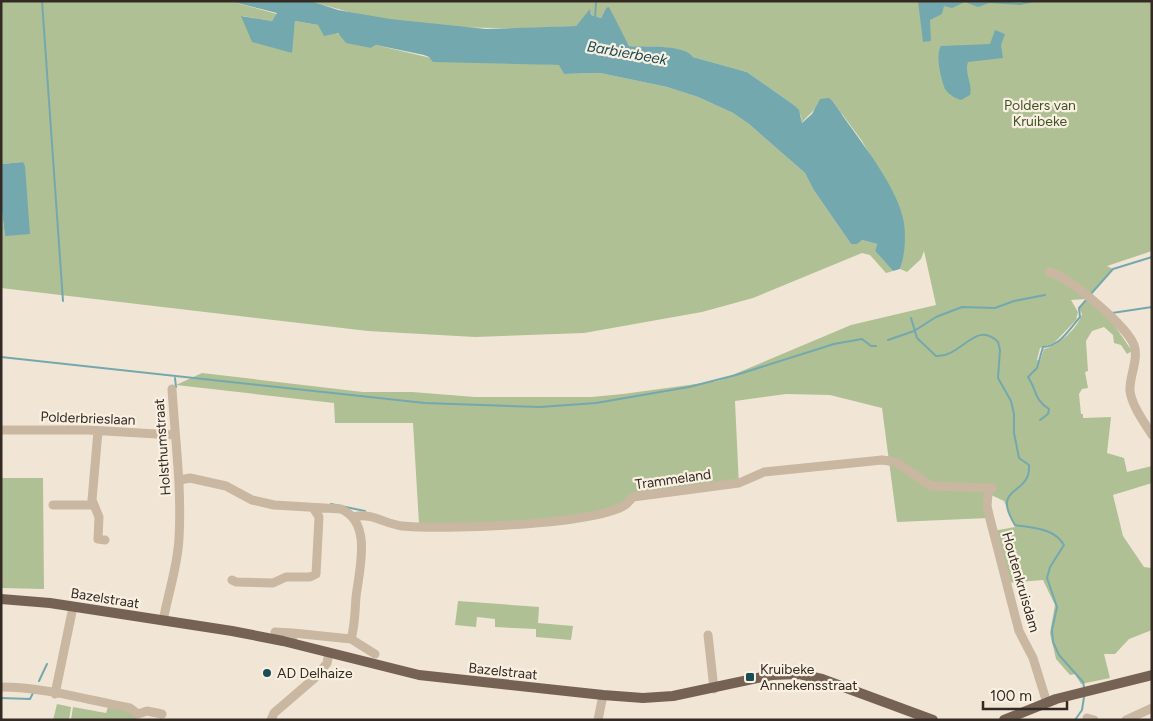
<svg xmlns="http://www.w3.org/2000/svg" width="1153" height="721" font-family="Figtree,sans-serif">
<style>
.green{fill:#afc095;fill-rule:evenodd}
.water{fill:#74a8af}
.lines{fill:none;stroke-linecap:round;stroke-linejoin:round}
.stream{stroke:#74a8af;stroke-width:2}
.minor{stroke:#c9b7a1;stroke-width:9}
.major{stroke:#766255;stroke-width:10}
.poi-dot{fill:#194d56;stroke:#f9f0e1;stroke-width:2}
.labels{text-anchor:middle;stroke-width:4.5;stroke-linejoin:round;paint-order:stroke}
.park-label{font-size:14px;fill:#3f5227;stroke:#f9f0e1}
.street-label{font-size:14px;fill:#332a24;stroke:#f9f0e1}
.poi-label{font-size:14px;fill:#332a24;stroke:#f9f0e1;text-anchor:start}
.water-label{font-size:15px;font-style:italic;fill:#194d56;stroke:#f9f0e1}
</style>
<rect width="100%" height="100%" fill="#f1e6d5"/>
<!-- green -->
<path class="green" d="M1,1h229l47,13 -5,7 -30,-5 49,37 4,-32 23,4 53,23 5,-3 55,13 129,7 4,9 36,-1 67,14 31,10 35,16 16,11 56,49 8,16 38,55 11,-4 15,4 -2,7 18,20 -7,2 -16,-18 -8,-2 -109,45 -51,14 -118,21 -109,4 -107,-6 -367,-43v-84l4,32 18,-74 -22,2z
M311,1h841v250l-45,15 6,3 -26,30 25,23 20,29 -5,3 -6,-9 -7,-2 -1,-8 -9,-8 -12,4 -6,10 2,30 -3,1 3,16 -6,1 -3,5 2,20h2v4l28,-1 -4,36 17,5 3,14 25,-6v17l-39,12 10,41 21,31 8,1v62l-23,9 -14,15h-11l6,24 -29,6 -6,-10 -5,1 -14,-16 -6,-26 5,-28 -12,-25 -36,3 -14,-52 22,-4 -11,-26 -13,-6 -2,23 -92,4 -15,-114 -52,-13 -44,-1 -51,7 4,85 -105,12 -7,9 -123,21 -85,-4 -6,-101h-78l-1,-20 -158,-18 26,-12 161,19h49l63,5h116l32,-3 95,-13 133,-56 85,-20 -12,-54 -3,8 -14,13 -7,-3 2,-7 -9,-67 -31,-54 -28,-38h-16c-4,10 -11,12 -16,20l-1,-7 -7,-11 -47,-33 -54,-15c-8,-12 -50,-10 -64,-11l-23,-38 -5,10 -10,-3 -1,-5 -14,16c-87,5 -181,3 -265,-25zM1086,299l-7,9 3,6c-4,14 -24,32 -38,35l-4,12 -3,-1 3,-12 14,-5 22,-23 2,-8 -7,-12z
M1,478h42l1,111 -43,-1z
M458,601l81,6 -1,16 35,3 -2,14 -35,-3v-8l-41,-2v-8l-18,-2 -1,10 -21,-2z
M57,704l14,3 -2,13h-16z
M73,707l33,6 2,-6 25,5 5,8h-67z"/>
<!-- water -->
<path class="water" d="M230,1h81l27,9 52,9 96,10 90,-3 14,-17 1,6 10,3 5,-10 3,-1 20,39c14,1 56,-2 64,11l54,15 47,33 5,5 3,13 10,-9 8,-15 9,-1c7,6 11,14 16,21 19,27 54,71 59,104 2,14 1,32 -4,46l-7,2 -18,-20 2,-7 -15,-4 -5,4h-6l-38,-55 -8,-16 -56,-49 -16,-11 -35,-16 -31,-10 -67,-14 -36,1 -5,-9 -126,-3 -4,-5 -5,-2 -48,-10 -5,3 -25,-5 -8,-10 -14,3 -6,-11 -23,-4 -3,32 -40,-11 -11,-26 31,5 5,-8z
M918,1h70l4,1 -14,5 -13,-5 -13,6 -8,-2 -2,8 -12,6 1,21 -8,1z
M995,30l10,4 -4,11 2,13 -35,4c-4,11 5,22 2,33l-9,5c-6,-2 -12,-5 -16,-11 -4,-10 -10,-34 -4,-43l49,-2z
M23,162l2,4 5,68 -25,2 -4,-32v-40z"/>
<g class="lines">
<!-- stream -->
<path class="stream" d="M42,1l21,300
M989,2l31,2 14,-3
M595,18l1,-15
M1090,295l23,-26 39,-12
M1112,313l40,-6
M911,318l6,20 19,18c25,2 40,-37 62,-14l2,8 -2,28 13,23 3,13v19l5,25 10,7c2,32 -39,19 -14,60 19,3 39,3 49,20l-14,22 -3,11 10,29 -5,23 1,12 6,13 24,27 1,5
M888,340l26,-9 22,-14 26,-10 33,1 19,-7 31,-6
M1,357l424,46 115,4 56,-4 93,-16 47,-12 98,-31 28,-5 9,7h5
M175,378l1,9
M1040,420l8,-6 1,-5c-15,-9 -12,-19 -21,-32l9,-9 6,-21c17,-1 26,-17 37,-30l-1,-9 8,-9
M331,504l34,7
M39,681l8,-17
M1,698l29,1 3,-6
M1075,720l7,-10 2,-13"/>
<!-- minor -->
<path class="minor" d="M1049,272c19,4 78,54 85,73 5,15 -5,31 -4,46 2,15 14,31 22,44
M1,430h87l86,5
M98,431l-6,69 7,17 -1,22 7,1
M180,480l10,-2 36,8 26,14 22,5 67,4c32,14 18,61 15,88 -1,13 -1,29 -5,42
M988,494l-1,12 3,13 29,112 14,27 14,45
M53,505h40
M354,517c17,-5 31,7 48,9 39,4 193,-1 223,-21 3,-2 6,-6 8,-8l106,-14 25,-11 118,-12 14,2 35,24 61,2
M232,580l4,2 37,1 13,-6h24l6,-3 3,-57 -5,-8
M163,621c5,-27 15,-56 16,-83 3,-49 -4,-99 -7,-149
M275,632l18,1
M708,635l6,54
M292,643l1,-10 58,6 24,15
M1,687c43,0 87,13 129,21l8,6
M55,694l18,-87
M138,714l9,-3 15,3
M1087,718l7,2
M271,720l3,-7 43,-37 10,-13 2,-10
M598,720l5,-25
M1126,720l26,-12"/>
<!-- major -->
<path class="major" d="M1,599l49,4 182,28 51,10 136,34 184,20 40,3 30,-2 99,-21 27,-1 23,5 111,41
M1004,720l52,-21 96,-24"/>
</g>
<!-- markers -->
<g class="poi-dot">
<circle cx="267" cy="673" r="5"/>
<rect x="745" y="672" width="10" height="10" rx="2.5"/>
</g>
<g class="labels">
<!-- park labels -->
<g class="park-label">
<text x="1040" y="110">Polders van<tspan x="1040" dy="16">Kruibeke</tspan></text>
</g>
<!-- street labels -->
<g class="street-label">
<text transform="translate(88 418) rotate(2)" y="5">Polderbrieslaan</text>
<text transform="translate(162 447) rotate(-94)" y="5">Holsthumstraat</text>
<text transform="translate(673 479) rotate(-8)" y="5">Trammeland</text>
<text transform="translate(1021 582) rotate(74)" y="5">Houtenkruisdam</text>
<text transform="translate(105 598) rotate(9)" y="5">Bazelstraat</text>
<text transform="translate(503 671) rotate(6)" y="5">Bazelstraat</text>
</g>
<!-- poi labels -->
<g class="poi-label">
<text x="760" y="674">Kruibeke<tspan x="760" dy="16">Annekensstraat</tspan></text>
<text x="277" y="678">AD Delhaize</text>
</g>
<!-- water labels -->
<g class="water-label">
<text transform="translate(627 53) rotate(10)" y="5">Barbierbeek</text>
</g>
</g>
<!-- border -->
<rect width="1153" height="721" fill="none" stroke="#332a24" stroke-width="5"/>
<!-- scale -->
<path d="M983 701v8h84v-8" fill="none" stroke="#332a24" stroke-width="2.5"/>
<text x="990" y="701" font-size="15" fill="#332a24" stroke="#f9f0e1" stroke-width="4" paint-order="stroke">100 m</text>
</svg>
